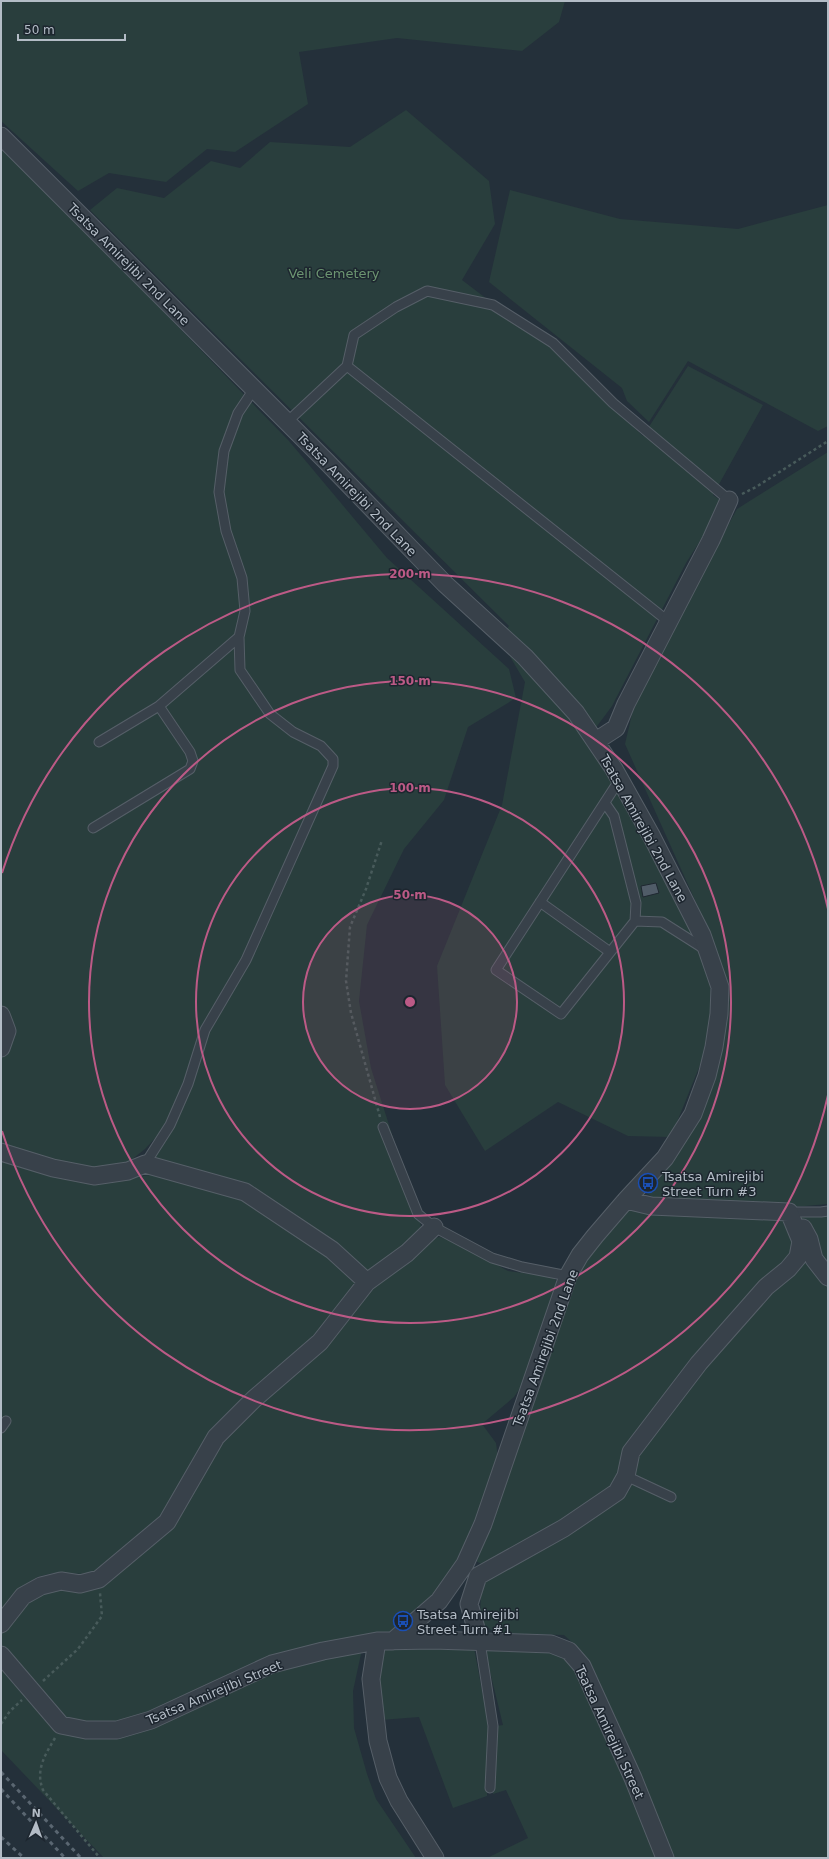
<svg xmlns="http://www.w3.org/2000/svg" width="829" height="1859" font-family="'DejaVu Sans',sans-serif">
<style>
.green{fill:#293e3d}
.building{fill:#505c68;stroke:#1f2831}
.lines{fill:none;stroke-linecap:round;stroke-linejoin:round}
.service-casing{stroke:#565f68;stroke-width:11}
.minor-casing{stroke:#565f68;stroke-width:19}
.path{stroke:#485b5b;stroke-width:2.5;stroke-dasharray:3 3;stroke-linecap:butt}
.service{stroke:#38414a;stroke-width:9}
.minor{stroke:#38414a;stroke-width:17}
.rail{stroke:#5a6671;stroke-width:3;stroke-dasharray:4 4;stroke-linecap:butt}
.ring{fill:none;stroke:#bc5a86;stroke-width:2}
.labels{text-anchor:middle;stroke-width:3;stroke-linejoin:round;paint-order:stroke}
.street-label{font-size:13px;fill:#b3bcc6;stroke:#1d262f}
.park-label{font-size:13px;fill:#6c9571;stroke:#1d262f}
.poi-label{font-size:13px;fill:#b3bcc6;stroke:#1d262f;text-anchor:start}
.centre{fill:#bc5a86;stroke:#1d262f;stroke-width:2}
.ring-label{font-size:12px;text-anchor:middle;font-weight:bold;fill:#bc5a86;stroke:#1d262f;stroke-width:3;stroke-linejoin:round;paint-order:stroke}
</style>
<rect width="100%" height="100%" fill="#24303a"/>
<!-- green -->
<path class="green" d="M1,1h564l-6,21 -37,29 -125,-13 -98,14 9,52 -73,48 -28,-3 -41,33 -57,-9 -31,18 -77,-70z
M406,110l83,71 6,43 -33,56 87,66 94,90 45,-70 75,39 -50,90 11,8 -38,60 -74,143 -26,35 39,55 86,177 -1,45 -8,42 -31,77 -43,-1 -70,-34 -73,49 -40,-66 -8,-119 65,-161 23,-123 -26,-44 10,-12 -419,-416 27,-22 47,10 47,-37 29,7 30,-26 80,5z
M1,144l288,297 98,117 122,111 7,29 -48,29 -24,73 -40,49 -37,76 -8,76 12,67 50,158 -3,9 -47,36 -9,-2 -57,-44 -152,-66 28,-67 -20,40 -16,17 -15,12 -25,9 -15,-2 -89,-21v-90l5,-7 -5,-39z
M510,190l110,29 118,10 90,-24v221l-10,5 -130,-70 -39,61 -22,-21 -5,-13 -133,-106z
M828,452v752l-46,4 -122,-5 -13,-10 39,-57 40,-148 -4,-21 -24,-60 -73,-163 7,-30 20,-50 85,-155z
M1,1160l104,22 45,-7 90,19 83,58 36,32 -42,51 -110,106 -43,74 -73,59 -38,-1 -16,4 -25,23 -11,14z
M627,1208l151,7 10,7 8,24 -174,223 -15,26 -122,71 -9,-5 -1,-5 104,-289z
M828,1215v643h-157l-35,-91 -36,-82 -21,-36 -15,-14 -69,-2 -11,-9 -4,-9 1,-22 5,-13 143,-89 6,-37 74,-96 91,-95 -5,-46z
M440,1237l17,6 51,28 45,6 4,5 1,10 -30,84 -14,21 -32,27 14,19 2,15 -23,67 -33,63 -41,38 -18,9 -221,75 -41,11 -31,2 -20,-2 -13,-8 -56,-69v-13l16,-21 37,-24 23,2 94,-63 44,-77 155,-162 58,-47z
M484,1647l66,1 19,10 58,124 28,76h-168l41,-20 -22,-48 -13,4 4,-68 6,-1z
M474,1648l14,74 -1,74 -34,12 -34,-91 -51,4 8,-72z
M358,1651l3,3 -8,37 1,37 13,46 9,25 40,59h-312l-103,-108v-85l50,60 43,12 150,-56 64,-22z"/>
<!-- building -->
<path class="building" d="M656,883l3,10 -16,4 -2,-11z"/>
<g class="lines">
<!-- service casing -->
<g class="service-casing">
<path id="service" d="M347,366l322,256
M287,422l60,-56 7,-31 42,-28 31,-16 66,14 60,38 60,60 116,97
M99,742l60,-36 80,-69
M620,779l-124,191 65,44 74,-93 27,1 44,28
M605,803l9,13 22,87 -1,18
M93,828l97,-59 3,-8 -3,-9 -31,-46
M540,902l70,50
M383,1127l35,87 16,13 58,31 30,9 46,9
M145,1164l25,-39 18,-41 17,-54 41,-70 87,-194v-7l-12,-13 -28,-14 -23,-18 -30,-44 -1,-33 6,-26 -3,-33 -16,-47 -7,-39 5,-41 14,-38 16,-24
M789,1212h32l7,-1
M1,1428l5,-7
M626,1476l45,21
M480,1642l13,84 -3,62"/>
</g>
<!-- minor casing -->
<g class="minor-casing">
<path id="minor" d="M1,136l325,325 119,123 80,73 51,56 38,56 38,68 50,98 18,52 -1,27 -5,33 -7,29 -14,38 -28,44 -39,42 -31,36 -15,19 -12,21 -85,248 -18,40 -26,37 -46,40
M596,741l20,-13 10,-24 85,-164 18,-40
M1,1015l6,16 -6,17
M1,1152l52,16 41,8 34,-5 17,-7 100,28 87,58 35,32
M803,1228l6,11 5,20 14,18
M1,1624l22,-28 18,-10 20,-5 19,3 19,-5 68,-57 49,-85 38,-38 66,-57 47,-60 40,-29 27,-26
M377,1641l-6,38 7,62 10,37 11,23 36,57
M480,1642l-11,-38 9,-28 86,-48 53,-36 9,-16 5,-24 68,-89 67,-76 22,-18 10,-12 3,-16 -12,-29 -138,-6 -25,-6
M1,1655l60,70 25,5h31l34,-10 121,-56 51,-13 54,-10 56,-1 118,4 18,7 13,15 51,112 32,80"/>
</g>
<!-- path -->
<path class="path" d="M742,494l14,-7 72,-46
M380,1117l-29,-104 -5,-32 4,-54 16,-38 16,-49
M43,1681l35,-32 24,-33 -2,-23
M1,1724l9,-13 12,-11
M55,1738c-10,17 -20,32 -12,52l57,68"/>
<!-- service -->
<use href="#service" class="service"/>
<!-- minor -->
<use href="#minor" class="minor"/>
<!-- rail -->
<path class="rail" d="M1,1772l80,86
M1,1789l64,69
M1,1837l23,21"/>
</g>
<!-- distance rings -->
<circle cx="410" cy="1002" r="107" fill="#bc5a86" fill-opacity=".12"/>
<g class="ring">
<circle cx="410" cy="1002" r="107"/>
<circle cx="410" cy="1002" r="214"/>
<circle cx="410" cy="1002" r="321"/>
<path d="M828 1095A428 428 0 0 1 2 1131M2 873A428 428 0 0 1 828 909"/>
</g>
<!-- icons -->
<defs>
<g id="bus-ring" transform="scale(1)"><circle r="9.5" fill="#1d262f" stroke="#1a4fb4" stroke-width="1.5"/><path d="M-5-6H5V4H4V6H2V4H-2V6H-4V4H-5ZM-3.5-4V0h7V-4ZM-3.5 1.2v1.5H-2V1.2ZM2 1.2v1.5H3.5V1.2Z" fill="#1a4fb4"/></g>
</defs>
<g fill-rule="evenodd">
<use href="#bus-ring" x="648" y="1183"/>
<use href="#bus-ring" x="403" y="1621"/>
</g>
<g class="labels">
<!-- street labels -->
<g class="street-label">
<text transform="translate(129 264) rotate(45)" y="5">Tsatsa Amirejibi 2nd Lane</text>
<text transform="translate(357 494) rotate(46)" y="5">Tsatsa Amirejibi 2nd Lane</text>
<text transform="translate(644 828) rotate(61)" y="5">Tsatsa Amirejibi 2nd Lane</text>
<text transform="translate(545 1348) rotate(-70)" y="5">Tsatsa Amirejibi 2nd Lane</text>
<text transform="translate(214 1692) rotate(-23)" y="5">Tsatsa Amirejibi Street</text>
<text transform="translate(610 1732) rotate(65)" y="5">Tsatsa Amirejibi Street</text>
</g>
<!-- park labels -->
<g class="park-label">
<text x="334" y="278">Veli Cemetery</text>
</g>
<!-- poi labels -->
<g class="poi-label">
<text x="662" y="1181">Tsatsa Amirejibi<tspan x="662" dy="15">Street Turn #3</tspan></text>
<text x="417" y="1619">Tsatsa Amirejibi<tspan x="417" dy="15">Street Turn #1</tspan></text>
</g>
</g>
<circle cx="410" cy="1002" r="6" class="centre"/>
<g class="ring-label">
<text x="410" y="578">200 m</text>
<text x="410" y="685">150 m</text>
<text x="410" y="792">100 m</text>
<text x="410" y="899">50 m</text>
</g>
<!-- border -->
<rect width="829" height="1859" fill="none" stroke="#b3bcc6" stroke-width="4"/>
<!-- north arrow -->
<g transform="translate(36 1823) rotate(2)" stroke="#1d262f" stroke-width="3" paint-order="stroke">
<path d="M0-3L7 15L0 10L-7 15Z" fill="#b3bcc6"/>
<text y="-6" font-size="11" font-weight="bold" text-anchor="middle" fill="#b3bcc6">N</text>
</g>
<!-- scale -->
<path d="M18 34v6h107v-6" fill="none" stroke="#b3bcc6" stroke-width="2"/>
<text x="24" y="34" font-size="12" fill="#b3bcc6" stroke="#1d262f" stroke-width="3" paint-order="stroke">50 m</text>
</svg>
